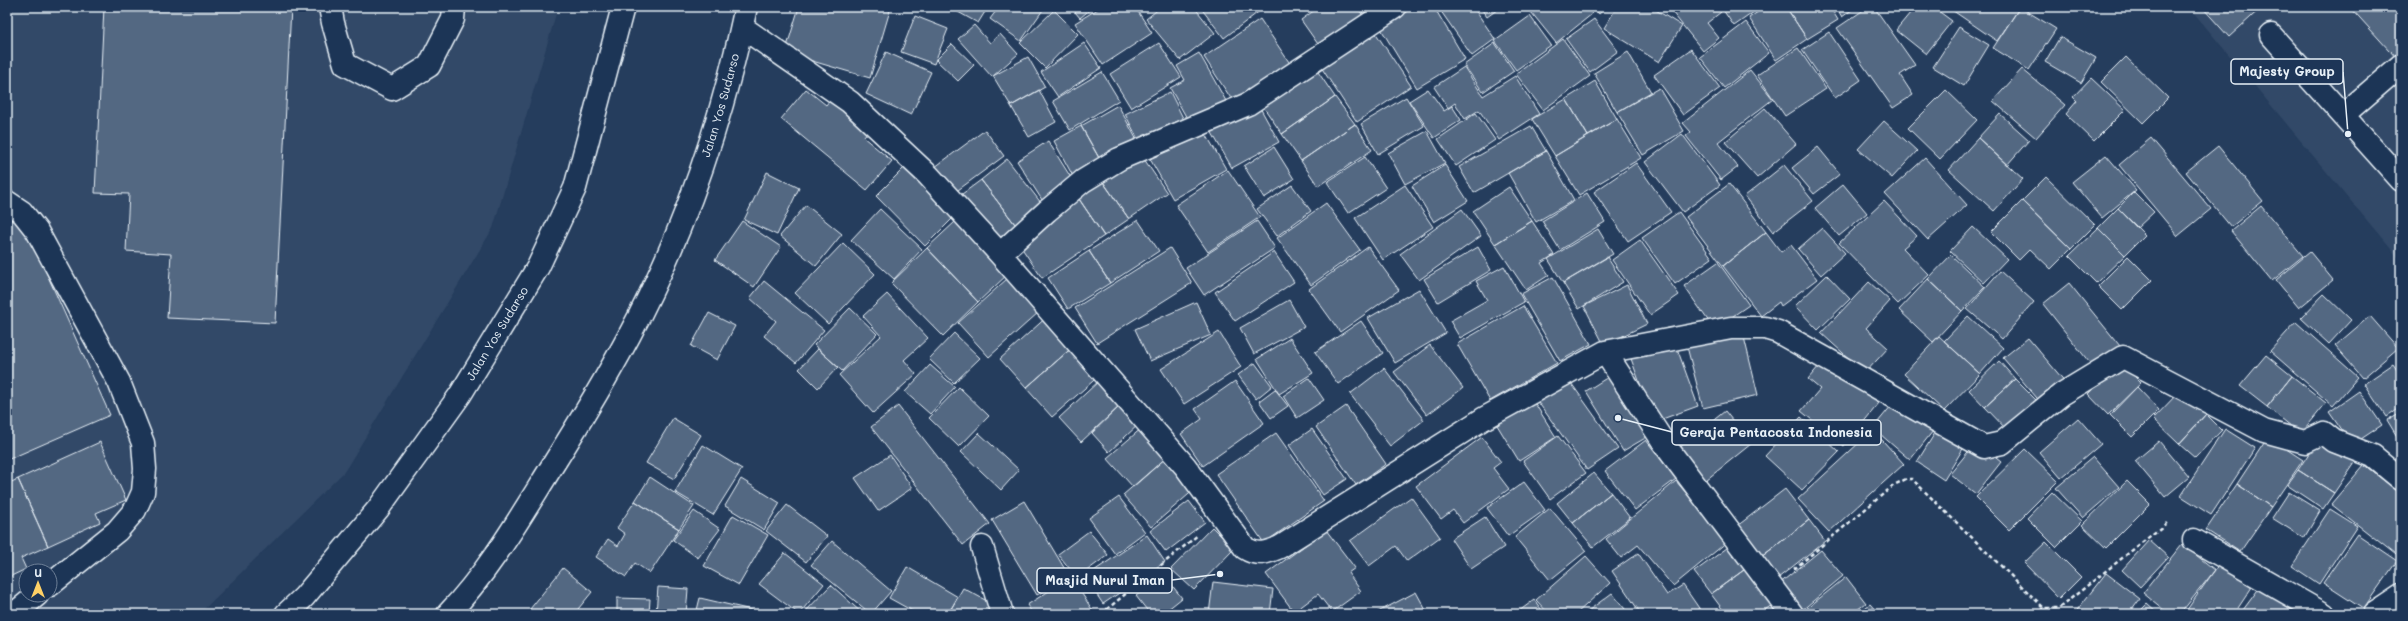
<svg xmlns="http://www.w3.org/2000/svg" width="2408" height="621" font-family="Mali,sans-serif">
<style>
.built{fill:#334a68;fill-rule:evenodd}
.building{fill:#536782;stroke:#e8f1f8}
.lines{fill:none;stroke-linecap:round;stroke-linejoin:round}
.minor-casing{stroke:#e8f1f8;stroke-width:25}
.major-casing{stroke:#e8f1f8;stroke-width:25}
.path{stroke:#e8f1f8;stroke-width:2.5;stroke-dasharray:4 3;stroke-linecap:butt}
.minor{stroke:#1d3557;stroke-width:22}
.major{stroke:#1d3557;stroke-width:22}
.labels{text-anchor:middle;stroke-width:3;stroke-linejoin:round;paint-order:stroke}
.street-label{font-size:12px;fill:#e8f1f8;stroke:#1d3557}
.leader{fill:none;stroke:#e8f1f8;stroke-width:1.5}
.callout-dot{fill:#e8f1f8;stroke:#1d3557;stroke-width:1.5}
.callout{fill:#1d3557;stroke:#e8f1f8;stroke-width:1.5}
.callout-label{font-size:13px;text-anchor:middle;font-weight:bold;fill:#e8f1f8}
</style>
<rect width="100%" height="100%" fill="#253d5d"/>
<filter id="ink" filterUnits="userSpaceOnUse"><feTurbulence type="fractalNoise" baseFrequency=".025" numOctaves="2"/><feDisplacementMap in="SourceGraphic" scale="8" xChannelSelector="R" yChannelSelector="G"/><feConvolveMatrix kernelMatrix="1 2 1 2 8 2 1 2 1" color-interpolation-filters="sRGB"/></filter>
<g filter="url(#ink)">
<!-- built -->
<path class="built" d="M7,7h551l-65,221 -149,244 -145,142h-192zM26,571h24v24h-24z
M2189,7h212v254z"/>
<!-- building -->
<path class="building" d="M104,7h187l-16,316 -108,-5 4,-64 -45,-3 3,-57 -34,-1z
M799,7h92l-21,71 -85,-25z
M949,7h39l-10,16z
M999,7h46l-24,34 -31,-22z
M1071,7h22l-13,11z
M1101,7h34l17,26 -49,32 -28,-42z
M1161,7h33l21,26 -35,27 -34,-41z
M1200,7h65l-41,31z
M1319,7h38l7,10 -44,30 -19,-27z
M1359,7h26l-17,14z
M1406,7h28l31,52 -48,29 -39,-64z
M1438,7h35l22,32 -23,17z
M1480,7h21l-14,10z
M1527,7h59l6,7 -36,29z
M1593,7h14l-8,7z
M1617,7h34l31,19 -23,36 -55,-34z
M1668,7h49l4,5 -14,11 12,15 -16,13z
M1721,7h40l-27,19z
M1765,7h21l21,32 -31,21 -27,-42z
M1786,7h44l8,13 -31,19z
M1836,7h20l-14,10z
M1868,7h6l41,58 -15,10 13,20 -20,13 -56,-80z
M1915,7h18l19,14 -26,33 -30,-24z
M1950,7h70l-23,34 -48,-33z
M2020,7l36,22 -27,41 -36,-22z
M2202,7h60l-33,30z
M2350,7h51v52l-2,2z
M1054,10l24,24 -33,34 -25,-25z
M915,16l33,13 -14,35 -33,-12z
M1530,16l21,29 -35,25 -21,-29z
M1260,19l31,46 -57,38 -30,-46z
M1594,19l24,32 -28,21 -24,-33z
M1746,22l23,31 -45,35 -24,-31z
M974,25l16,18 10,-9 18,20 -26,23 -34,-38z
M1959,27l30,18 -25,41 -31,-19z
M1373,29l38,57 -54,36 -38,-58z
M1829,32l32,48 -26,18 -33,-48z
M2060,37l36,21 -15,25 -36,-21z
M1563,39l27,37 -47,34 -27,-36z
M1084,43l17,25 -43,29 -17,-25z
M1159,43l22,34 -50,31 -21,-34z
M1495,43l19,28 -31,21 -19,-27z
M952,44l22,21 -16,16 -22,-21z
M1798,48l28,41 -41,27 -28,-41z
M1691,49l29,39 -37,27 -29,-40z
M886,52l45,20 -20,43 -45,-21z
M1628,52l23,40 -34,20 -23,-39z
M1199,53l27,48 -37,21 -19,-34 15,-8 -8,-14z
M1028,57l17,30 -34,19 -18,-30z
M2126,57l42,41 -25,25 -42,-41z
M1314,66l21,31 -53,37 -22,-32z
M1464,67l19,29 32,-20 24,38 -40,26 -20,-30 -14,9 -10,-16 -7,5 -14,-21z
M2022,69l43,36 -29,33 -43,-37z
M1750,70l23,29 -55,43 20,25 -17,13 -35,-44 5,-4 -8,-9z
M1102,72l17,28 -49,30 -17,-29z
M2091,78l34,32 -31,31 -28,-27 11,-13 -4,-4z
M1595,81l22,38 -29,17 -22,-37z
M1659,88l25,43 -41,24 -26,-43z
M806,89l20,16 8,-10 38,32 -9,10 29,24 -25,29 -86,-71z
M1428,89l16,22 8,-5 9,14 -27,18 -25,-37z
M1039,90l17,32 -27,15 -18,-31z
M1946,90l31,30 -37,39 -32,-31z
M1170,92l15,30 -45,21 -15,-29z
M1335,97l20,27 -54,37 -19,-27z
M1406,97l18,29 -46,28 -17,-30z
M1566,99l22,37 -33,20 -23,-37z
M1258,104l21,38 -47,26 -21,-37z
M1118,105l21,39 -36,21 -22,-39z
M1765,108l31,36 -39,34 -32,-36z
M1476,113l19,27 -39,26 -18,-27z
M2000,114l29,26 -22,25 -29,-27z
M1617,119l24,39 -62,37 -24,-39z
M1884,121l33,30 -25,27 -34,-29z
M1355,124l17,26 -54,36 -17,-25z
M1081,126l22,39 -28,15 -21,-39z
M1531,126l15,25 -72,42 -15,-26z
M1203,129l23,40 -53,30 -23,-40z
M985,130l19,26 -50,37 -19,-26z
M1427,131l18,32 -40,21 -17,-31z
M1682,134l38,51 -37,27 -38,-50z
M1978,138l45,41 -29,32 -45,-41z
M2151,138l60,71 -33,27 -59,-71z
M1048,141l27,43 -31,19 -27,-42z
M2218,146l45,55 -32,26 -45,-55z
M1274,147l20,32 -30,19 -20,-32z
M1818,147l22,27 -26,20 -22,-26z
M1546,151l28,49 -38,22 -28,-49z
M1140,153l27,40 -38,26 -28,-40z
M2106,155l30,35 -34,28 -30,-36z
M1365,157l21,31 -38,25 -21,-31z
M1925,158l42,47 -39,35 -43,-46z
M1007,159l38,49 -27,20 -37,-48z
M1636,163l35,49 -43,29 -34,-49z
M907,165l49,50 -31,31 -49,-50z
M1445,165l23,36 -34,21 -22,-36z
M1784,165l29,36 -40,31 -28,-36z
M1228,170l32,47 -52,35 -32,-47z
M767,172l32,16 -22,47 -33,-15z
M2046,177l49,48 -24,24 -49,-48z
M1101,179l28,40 -25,17 -27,-40z
M981,180l37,48 -23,18 -37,-49z
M1729,184l37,48 -43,34 -37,-49z
M1843,184l24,29 -28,23 -24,-28z
M1292,185l19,26 -34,25 -20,-27z
M1405,185l28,42 -50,33 -28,-42z
M1509,187l23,34 -37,23 -22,-33z
M2134,192l20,20 -17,16 -19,-20z
M1587,193l18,29 -45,28 -18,-29z
M1077,196l27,40 -62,42 -21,-31 14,-10 -7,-9z
M1884,201l33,35 -14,12 26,27 -31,29 -59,-61z
M2022,201l49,48 -20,20 -21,-20 -11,11 -28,-28z
M1326,203l34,47 -49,35 -34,-47z
M806,205l36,29 -26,32 -36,-30z
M2261,206l42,50 -31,25 -41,-50z
M2118,208l27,27 -20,20 -27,-27z
M880,209l42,40 -28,30 -43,-39z
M1462,209l19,27 -62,44 -19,-26z
M1679,212l33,46 -37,26 -33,-46z
M21,216l89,199 -103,45v-238z
M1138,220l21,31 -49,32 -21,-32z
M742,221l39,26 -27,40 -39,-27z
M956,221l52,53 -30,28 -51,-54z
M1257,221l18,27 -71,47 -18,-27z
M1532,221l22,34 -13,8 8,12 -23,15 -31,-46z
M1973,227l34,32 -23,24 -34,-32z
M1822,228l23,25 -24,22 -23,-26z
M2098,228l27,27 -29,28 -27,-27z
M1598,229l15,25 -50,29 -15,-24z
M1766,232l15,20 10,-7 26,34 -36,27 -2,-4 -18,14 -38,-50z
M1640,240l39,55 -29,20 -38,-55z
M843,243l32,31 -47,50 -33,-31z
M1368,247l31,43 -59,42 -31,-43z
M1478,247l13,23 -53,32 -14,-23z
M927,248l51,54 -35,34 -52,-53z
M1170,248l22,35 -95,60 -22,-35z
M1089,251l21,32 -42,26 -20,-31z
M1274,252l20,30 -59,39 -20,-29z
M2310,252l23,28 -34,28 -23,-28z
M1951,255l34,32 -23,24 -34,-32z
M2128,256l24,24 -30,30 -24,-24z
M1607,257l16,25 -44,27 -16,-26z
M1718,262l31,43 -35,24 -30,-43z
M1504,266l20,36 -64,36 -10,-17 37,-21 -11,-19z
M2000,271l34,31 -32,37 -35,-30z
M1827,275l23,24 -32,31 -23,-24z
M1553,277l38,67 -31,17 -39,-67z
M1008,278l31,34 -50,45 -31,-34z
M1928,279l34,32 -29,31 -34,-32z
M764,281l60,49 -28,33 -32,-27 12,-15 -26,-23z
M1869,282l21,19 -24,27 22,20 -23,25 -44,-40z
M2069,283l51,63 -27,21 -50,-63z
M1627,285l20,39 -43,21 -20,-39z
M1419,289l27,44 -51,30 -27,-45z
M887,294l41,44 -24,22 12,14 -43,39 -34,-38 42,-39 -18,-20z
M2324,294l27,26 -22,24 -28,-26z
M1289,300l15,27 -50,27 -14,-26z
M1196,302l15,33 -61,26 -15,-32z
M1523,306l34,57 -67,38 -33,-57z
M850,308l27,26 -35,37 -28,-26z
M709,313l26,13 -18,34 -26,-14z
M1049,315l26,30 -49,43 -26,-29z
M1968,316l35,32 -23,26 -36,-33z
M2370,316l28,32 -35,30 -28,-32z
M1361,321l22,32 -45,31 -23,-32z
M2296,322l62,55 -25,29 -63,-55z
M1742,329l16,66 -55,13 -17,-65z
M1219,332l22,35 -57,37 -23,-35z
M954,333l26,25 -26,25 -25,-24z
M1939,336l41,38 -36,37 -40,-37z
M1290,338l23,35 -34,21 -22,-35z
M2028,338l39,46 -25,20 -39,-46z
M1674,340l24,66 -44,16 -24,-66z
M1075,345l26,29 -49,43 -26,-29z
M1430,345l33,43 -36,27 -33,-43z
M818,349l20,18 -20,21 -19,-19z
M2266,355l26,21 -25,31 -27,-21z
M1825,359l54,44 -35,43 -43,-35 19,-22 -12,-10z
M1999,361l16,18 -30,28 -16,-17z
M2119,361l22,22 -33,32 -20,-21z
M1255,363l17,23 -16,13 -18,-24z
M2393,364l8,12v30l-15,11 -22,-33z
M930,365l25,22 -25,27 -25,-22z
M1384,368l40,52 -34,26 -40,-52z
M1616,372l38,61 -31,18 -37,-60z
M2292,376l34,27 -25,31 -34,-27z
M1309,378l15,22 -27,18 -14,-22z
M2015,379l24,24 -31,28 -23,-24z
M1100,380l22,24 -41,38 -22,-24z
M1569,380l49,69 -31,21 -49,-68z
M1235,381l29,42 -61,43 -22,-32 21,-15 -7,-10z
M959,387l30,29 -30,31 -30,-29z
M2137,387l22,23 -27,27 -22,-22z
M1275,389l13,17 -17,12 -12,-17z
M2180,391l26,23 -27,30 -26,-25z
M2359,391l23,34 -30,20 -23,-33z
M1896,400l37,31 -23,29 -37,-32z
M1534,402l22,35 -37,24 -22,-36z
M1122,404l18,19 -31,29 -17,-19z
M898,406l92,118 -27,21 -92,-118z
M1346,406l40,58 -30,21 -40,-58z
M1725,411l26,33 -50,40 -27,-32z
M2401,412v31l-14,-23z
M2206,414l16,16 -27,28 -16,-14z
M1801,417l38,35 -37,38 -37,-34z
M673,418l28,17 -27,44 -28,-16z
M2078,418l23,26 -40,34 -22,-26z
M1940,425l27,17 -23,38 -27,-18z
M1143,427l25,29 -35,31 -26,-29z
M1312,429l35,50 -24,16 -34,-50z
M2225,429l30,19 -44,67 -30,-19z
M1873,430l31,34 -75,68 -31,-33z
M979,433l40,37 -18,20 -40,-38z
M1276,433l48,68 -60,42 -48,-69z
M1558,436l28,37 -36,26 -27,-38z
M1482,437l19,25 -8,6 16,21 -46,34 -10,-13 -12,9 -25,-33z
M2268,437l35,23 -32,47 -34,-23z
M2319,438l36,24 -21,31 -36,-23z
M1646,440l30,39 -41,31 -30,-39z
M2159,441l30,36 -24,20 -30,-36z
M100,442l26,58 -30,13 4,9 -52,24 -30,-67z
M1976,442l25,20 -25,32 -26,-20z
M703,445l39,24 -29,46 -38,-23z
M2025,449l33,32 -49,49 -33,-33z
M890,455l22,33 -34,23 -23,-33z
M1168,456l28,32 -45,39 -28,-32z
M2093,457l26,30 -36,31 -27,-30z
M2364,465l37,29 -1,64 -69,-54z
M2298,470l36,23 -11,16 -36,-24z
M1594,473l17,20 -38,30 -16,-20z
M650,477l44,29 -15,23 -44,-28z
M18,479l30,67 -27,12 5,11 -19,9v-94z
M741,479l39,24 -16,27 -39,-24z
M1676,481l51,61 -54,44 -35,-41 -17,13 -15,-19z
M2127,481l23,23 -44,44 -24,-23z
M1524,482l21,28 -37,26 -21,-28z
M2237,484l34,23 -31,45 -34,-22z
M1785,489l24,31 -53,41 -24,-31z
M2052,492l30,29 -26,26 -29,-29z
M2289,492l31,19 -16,27 -32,-20z
M1611,493l19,25 -37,29 -20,-24z
M1119,497l26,35 -30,22 -26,-36z
M1411,497l29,40 -33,24 -11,-15 -27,20 -19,-25z
M635,501l44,28 -29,44 -15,-10 -9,14 -30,-20 12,-18 10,7 7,-12 -8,-6z
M1024,501l45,75 -32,19 -45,-75z
M1189,501l16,21 -39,30 -16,-21z
M787,505l40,31 -21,26 -40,-31z
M1550,508l36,43 -36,29 -35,-43z
M2330,509l27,17 -38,58 -27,-18z
M694,511l26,18 -22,29 -25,-18z
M733,515l35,20 -29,50 -35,-19z
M1485,517l19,30 -33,22 -20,-30z
M1809,520l16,21 -52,41 -17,-21z
M1212,527l22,22 -40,41 -23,-21z
M1326,530l29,38 -7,5 13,18 -29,21 -14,-18 -24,18 -28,-38z
M1089,531l19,24 -31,23 -19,-24z
M2357,534l40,27 -34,48 -40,-26z
M1147,535l18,27 -62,42 -18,-27z
M2149,540l19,17 -28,30 -18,-17z
M832,541l59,50 -20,23 -60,-49z
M2046,542l35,35 -22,22 -35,-36z
M2182,544l33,26 -35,44h-11l-26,-21z
M1731,545l17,22 -37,27 -17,-22z
M1821,550l22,26 -42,35 -22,-27z
M785,553l39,31 -25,30 -40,-30z
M1638,553l29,42 16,-10 20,29h-62l-29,-43z
M1586,556l24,27 -34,31h-27l-13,-14z
M2219,564l33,23 -18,27h-50z
M907,567l51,30 -10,17h-30l-29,-16z
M1748,567l27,36 -16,11h-33l-15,-20z
M563,568l29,24 -18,22h-38l-6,-5z
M2106,573l34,26 -11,15h-55z
M1163,574l19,24 -20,16h-12l-14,-18z
M1071,577l24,37h-62l-6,-9z
M1846,577l20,26 -14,11h-52z
M1213,582l60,7 -3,25h-61z
M831,585l32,29h-60z
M658,587l30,2 -2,25h-30z
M2260,587l37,27h-57z
M963,588l35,19 -4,7h-46z
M1416,592l12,22 -52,-1z
M1612,593l17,21h-45z
M617,598l33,1 -1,15h-32z
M700,598l60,14v2h-64z
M1534,600l11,14h-30z
M1870,604l9,10h-22z
M2147,604l11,10h-21z
M1718,609l4,5h-11z"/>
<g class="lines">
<!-- minor casing -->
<g class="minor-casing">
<path id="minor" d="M330,7l3,16 12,41 47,25 37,-23 24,-47 1,-12
M742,27l108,75 78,73 72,79 185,212 60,82c12,8 22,5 35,-1l203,-128 122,-67 126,-24h34l13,4 206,115 18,-4 60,-49 61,-37 141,74 41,11 19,-9 10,8 39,15 28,23
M2271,35l130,145
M2343,115l58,-50
M7,202l15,10 15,19 82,151 24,61 2,26 -2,23 -8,18 -18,21 -67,54
M1000,254l47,-43 36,-30 36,-22 129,-55 147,-97
M1605,352l63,97 124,165
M2194,540l130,74
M982,547l20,67
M14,614l23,-19
M2374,614l27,-18"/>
</g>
<!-- major casing -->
<g class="major-casing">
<g id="major">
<path id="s1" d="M286,614l18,-17 74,-88 82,-114 78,-128 37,-79 48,-181"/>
<path id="s2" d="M448,614c41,-43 71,-95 103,-146 27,-43 54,-87 78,-132 55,-103 93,-215 117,-329"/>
</g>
</g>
<!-- path -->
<path class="path" d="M1794,569l100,-84 12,-6h6l132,129h15l109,-86
M1101,614l97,-79
M2037,614l7,-6"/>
<!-- minor -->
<use href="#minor" class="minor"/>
<!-- major -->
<use href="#major" class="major"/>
</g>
</g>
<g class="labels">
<!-- street labels -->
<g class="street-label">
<text dy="4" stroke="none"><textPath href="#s2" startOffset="581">Jalan Yos Sudarso</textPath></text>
<text dy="4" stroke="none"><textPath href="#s1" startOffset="352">Jalan Yos Sudarso</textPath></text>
</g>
</g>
<!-- callouts -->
<path class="leader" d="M2348 134L2343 72M1618 418L1672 432M1220 574L1172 580"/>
<g class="callout-dot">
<circle cx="2348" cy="134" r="4"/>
<circle cx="1618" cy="418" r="4"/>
<circle cx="1220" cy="574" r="4"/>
</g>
<g class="callout">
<rect x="2231" y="59" width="112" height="25" rx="4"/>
<rect x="1672" y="420" width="209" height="25" rx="4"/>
<rect x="1037" y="568" width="135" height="25" rx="4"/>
</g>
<g class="callout-label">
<text x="2287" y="76">Majesty Group</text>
<text x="1776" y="437">Geraja Pentacosta Indonesia</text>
<text x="1105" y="585">Masjid Nurul Iman</text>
</g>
<!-- margin -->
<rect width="2408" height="621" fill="none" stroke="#1d3557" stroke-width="24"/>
<rect x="12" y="12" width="2384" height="597" fill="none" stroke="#e8f1f8" stroke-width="1.5" filter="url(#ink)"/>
<!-- north arrow -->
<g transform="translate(38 583)"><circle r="19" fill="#1d3557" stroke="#6e8097"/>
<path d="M0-3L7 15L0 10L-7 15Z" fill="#ffd166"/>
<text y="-6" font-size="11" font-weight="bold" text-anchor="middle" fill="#e8f1f8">U</text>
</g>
</svg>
